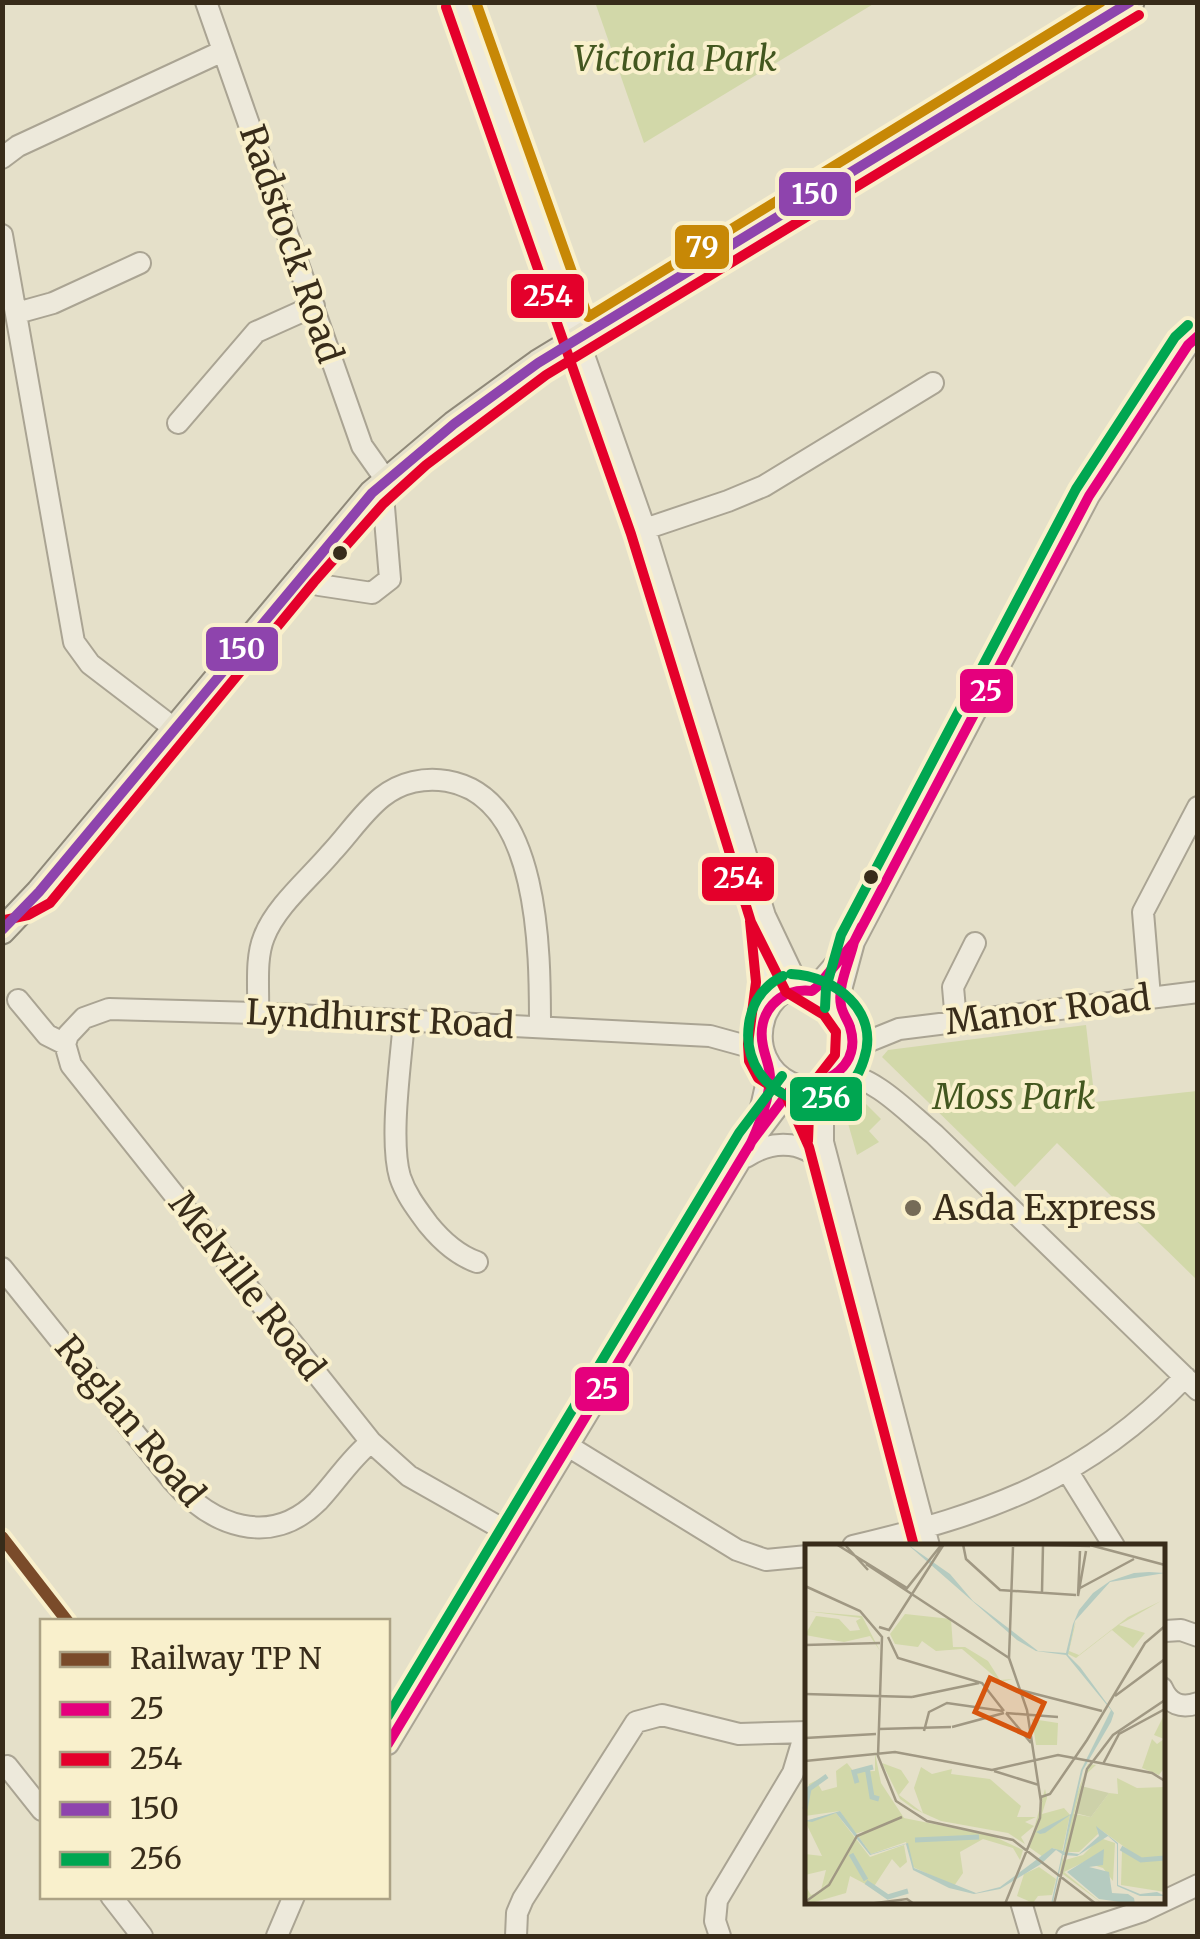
<svg xmlns="http://www.w3.org/2000/svg" width="1200" height="1939" font-family="Merriweather,serif">
<style>
.green{fill:#d2d8a9}
.lines{fill:none;stroke-linecap:round;stroke-linejoin:round}
.minor-casing{stroke:#aaa493;stroke-width:24}
.major-casing{stroke:#8f8979;stroke-width:29}
.minor{stroke:#ede9db;stroke-width:20}
.major{stroke:#e5e0cc;stroke-width:25}
.bus-1-casing{stroke:#f9f0cc;stroke-width:18}
.bus-2-casing{stroke:#f9f0cc;stroke-width:18}
.bus-3-casing{stroke:#f9f0cc;stroke-width:18}
.bus-4-casing{stroke:#f9f0cc;stroke-width:18}
.bus-5-casing{stroke:#f9f0cc;stroke-width:18}
.bus-1{stroke:#e5007d;stroke-width:10}
.bus-2{stroke:#e4002b;stroke-width:10}
.bus-3{stroke:#8e44ad;stroke-width:10}
.bus-4{stroke:#00a651;stroke-width:10}
.bus-5{stroke:#c78806;stroke-width:10}
.rail-1-casing{stroke:#f9f0cc;stroke-width:20}
.rail-1{stroke:#7a4b2a;stroke-width:12}
.bus-dot{fill:#382c1a;stroke:#f9f0cc;stroke-width:4}
.poi-dot{fill:#756b57;stroke:#f9f0cc;stroke-width:4}
.labels{text-anchor:middle;stroke-width:8;stroke-linejoin:round;paint-order:stroke}
.park-label{font-size:35px;font-style:italic;fill:#43571f;stroke:#f9f0cc}
.street-label{font-size:35px;fill:#382c1a;stroke:#f9f0cc}
.poi-label{font-size:35px;fill:#382c1a;stroke:#f9f0cc;text-anchor:start}
.inset-river{fill:none;stroke:#b5cbc0;stroke-width:5}
.inset-road{fill:none;stroke:#a09883;stroke-width:2.5}
.view{fill:#d6540d;fill-opacity:0.15;stroke:#d6540d;stroke-width:5}
.inset-edge{fill:none;stroke:#382c1a;stroke-width:5}
.line-badge{stroke:#f9f0cc;stroke-width:4}
.badge-label{font-size:28px;text-anchor:middle;font-weight:bold;fill:#fff}
</style>
<rect width="100%" height="100%" fill="#e5e0c9"/>
<!-- green -->
<path class="green" d="M595,2h280v1l-231,140z
M1086,1025l9,77 102,-11v189l-140,-137 -42,44 -133,-130 6,-7z
M848,1092l9,3 24,24 -12,12 10,11 -22,13 -15,-53z"/>
<g class="lines">
<!-- minor casing -->
<g class="minor-casing">
<path id="minor" d="M206,2l156,444 24,34
M460,2l185,527 120,387 29,61 9,12
M2,158l16,-12 205,-95
M2,235l72,407 16,22 85,65
M17,313l36,-10 87,-40
M178,423l78,-91 58,-26
M645,529l83,-28 36,-15 169,-103
M303,572l16,13 53,8 18,-14 -6,-72 -12,-14
M767,933l4,52 -3,24
M790,989c36,-3 76,32 59,70 -25,57 -104,19 -84,-42 5,-13 12,-22 25,-28z
M812,991l38,-44
M1150,997l-7,-85 55,-105
M18,1000l29,35 18,9
M840,1009l1,-19 13,-48 235,-446 99,-151 10,-9
M258,1013c1,-24 -3,-54 6,-76 12,-31 46,-59 67,-84 17,-18 32,-41 51,-56 19,-15 43,-20 65,-16 94,16 93,174 93,246
M404,1020c-3,42 -15,119 -4,157 6,18 17,32 28,47 13,16 29,31 49,38
M956,1021l-3,-34 22,-44
M65,1044l3,-9 16,-17 25,-9 149,4 452,23 40,11 15,9
M65,1044l6,21 300,377 38,34 104,59
M852,1048l47,-19 299,-37
M839,1073c36,3 69,40 95,61l264,256
M797,1085l26,57 106,404
M756,1129l14,-61
M823,1140v-42l10,-19
M746,1157c29,-19 61,-17 84,13
M2,1268l171,213c38,44 97,68 145,20 19,-20 31,-41 53,-59
M568,1446l169,104 29,10 42,-4
M1068,1472l46,74
M853,1546c135,-32 233,-66 332,-169
M1165,1631l16,-1 17,6
M1162,1688c7,16 19,21 36,15
M388,1744l364,-603 42,-56
M7,1766l35,44
M111,1896l31,40
M1021,1902l10,34
M277,1936l17,-40
M516,1936l1,-23 6,-14 113,-177 26,-7 77,19 69,-2
M720,1936l-5,-15 2,-21 76,-127 12,-40
M1067,1936l76,-25 55,-26"/>
</g>
<!-- major casing -->
<g class="major-casing">
<path id="major" d="M2,931l37,-39 333,-399 82,-69 84,-61 593,-361"/>
</g>
<!-- minor -->
<use href="#minor" class="minor"/>
<!-- major -->
<use href="#major" class="major"/>
<!-- bus-1 casing -->
<g class="bus-1-casing">
<path id="bus-1" d="M749,1147c10,-21 20,-46 21,-69 0,-12 -5,-21 -7,-32 -7,-33 16,-59 49,-55l6,-5 36,-44 8,-16
M388,1744l364,-603 42,-56c33,2 68,-20 56,-58 -2,-7 -8,-14 -9,-22 -4,-18 9,-45 13,-63l235,-446 99,-151 10,-9"/>
</g>
<!-- bus-2 casing -->
<g class="bus-2-casing">
<path id="bus-2" d="M446,7l185,527 120,388 35,70 38,23 12,17 -1,23 -25,32 -2,54
M5,920l23,-5 22,-12 264,-321 69,-78 43,-39 120,-90 593,-360
M750,921l6,61 -8,62 1,17 9,17 28,18 23,51 105,399"/>
</g>
<!-- bus-3 casing -->
<g class="bus-3-casing">
<path id="bus-3" d="M2,930l37,-38 333,-399 82,-69 84,-61 592,-361"/>
</g>
<!-- bus-4 casing -->
<g class="bus-4-casing">
<path id="bus-4" d="M783,976c-20,10 -31,26 -34,48 -11,76 92,111 115,35 16,-48 -29,-83 -73,-85
M825,1008l1,-20 15,-53 235,-446 99,-152 13,-12
M388,1716l351,-583 43,-57"/>
</g>
<!-- bus-5 casing -->
<g class="bus-5-casing">
<path id="bus-5" d="M476,2l112,315 513,-315"/>
</g>
<!-- bus-1 -->
<use href="#bus-1" class="bus-1"/>
<!-- bus-2 -->
<use href="#bus-2" class="bus-2"/>
<!-- bus-3 -->
<use href="#bus-3" class="bus-3"/>
<!-- bus-4 -->
<use href="#bus-4" class="bus-4"/>
<!-- bus-5 -->
<use href="#bus-5" class="bus-5"/>
<!-- rail-1 casing -->
<g class="rail-1-casing">
<path id="rail-1" d="M2,1537l66,85"/>
</g>
<!-- rail-1 -->
<use href="#rail-1" class="rail-1"/>
</g>
<!-- markers -->
<g class="bus-dot">
<circle cx="340" cy="553" r="9"/>
<circle cx="871" cy="877" r="9"/>
</g>
<circle class="poi-dot" cx="913" cy="1208" r="10"/>
<g class="labels">
<!-- park labels -->
<g class="park-label">
<text x="675" y="71">Victoria Park</text>
<text x="1014" y="1109">Moss Park</text>
</g>
<!-- street labels -->
<g class="street-label">
<text transform="translate(291 244) rotate(71)" y="12">Radstock Road</text>
<text transform="translate(1048 1010) rotate(-7)" y="12">Manor Road</text>
<text transform="translate(380 1019) rotate(3)" y="12">Lyndhurst Road</text>
<text transform="translate(247 1286) rotate(52)" y="12">Melville Road</text>
<text transform="translate(130 1421) rotate(50)" y="12">Raglan Road</text>
</g>
<!-- poi labels -->
<g class="poi-label">
<text x="933" y="1220">Asda Express</text>
</g>
</g>
<!-- overview -->
<g transform="translate(805 1544)">
<rect width="360" height="360" fill="#e5e0c9"/>
<path d="M356,57l-42,24 26,8 -12,15 -21,-18 -36,28 -8,-4 5,-24 3,-9 -7,30 10,4 49,-38zM0,67l57,5 18,35 -10,-15 -26,6 -39,-7 11,-19 23,3 11,12 10,-1 -4,-9 5,-3zM100,70l46,5 2,28h12l23,14 12,19 13,-1 -12,3 -39,-33 -26,2 -14,-10 -4,6 -23,-3 -5,-10zM360,169v54l-6,8 -17,-7 10,-29 5,5 7,-5 -10,-4zM227,175l26,4 -1,22h-21zM70,209l6,30 23,35 89,18 30,14 -3,10 -7,-12 -30,-9 -23,13 3,21 -9,13 -41,-19 -7,-25 -35,12 -13,-18 6,-5 -9,3 -15,-23 -35,5 4,-32 18,-9 -10,7 5,9 15,-4 -1,-16 11,-8 7,9 21,-1zM77,219l19,7 8,12 -10,13 24,18 -9,-25 7,-21 11,7 20,-5 -1,5 39,5 31,27 -4,11h19l-11,5 9,4 -13,11 4,7 -17,-11 -67,-12 -27,-12 -14,-10zM283,220l8,1 -12,11 -10,38 17,3 18,-24 9,1 -1,-16 20,10 28,-1v69l-24,3 -44,-32 1,7 -19,18h-15l12,-55zM240,245l2,9 -5,16 22,-6 6,7 -8,37 -9,-4 -10,9 -14,-10zM31,269l34,44 34,-12 3,17 -7,6 -8,-9 -19,29 -23,-12 -4,17 -38,11 -3,-19 6,10 9,-3 18,-24 -17,22 5,-20 -21,5v-21l17,2 -17,-35zM295,294l15,5 -2,38 -10,-13 -19,-6 -20,10 39,32 -43,-32 3,-17v17l2,-12 18,-5zM317,306l20,11 23,-3v34l-44,-7zM234,323l17,12 -4,16 -14,1 -5,7 -16,-7 7,-22z" fill="#d2d8a9"/>
<path d="M276,242l28,7 -18,24 -16,-4z" fill="#cdd1a9"/>
<path d="M102,0l43,30 23,27 65,50 28,2 7,-29 6,-14 14,-17 17,-12 24,-8 15,-1 16,1 -55,9 -35,39 -7,34 12,12 34,46 -3,9 -28,48 -19,82 15,2 20,-18 -3,-10 22,17v42l22,9 17,-2 8,4h-25l-23,-10v-42l-9,-8 -31,20 -14,-1 -10,47 -2,2 11,-50 -6,-4 -15,14 -41,25 -26,5 -25,-6 -36,-18 -7,-26 -36,11 -34,-42 -24,9 -7,-1 35,-10 31,43 37,-11 6,25 62,25 24,-6 52,-39 11,3 7,-36 -25,18 -5,1 -4,-2 35,-18 10,-44 30,-60 -45,-55 -30,-4 -19,-11zM299,305l-1,16 -14,2 20,5 3,21 16,1 6,4 1,6 -36,-5 -32,-27z" fill="#b5cbc0"/>
<path class="inset-river" d="M62,223l5,30 7,2M52,239l-3,-11 19,-5M0,265l4,-20 18,-13M110,296l64,-3M316,304l20,12 24,-2M46,310l15,26M61,338l22,15 20,-6"/>
<path class="inset-road" d="M31,0l71,44 35,-44M158,0l3,15 34,31 76,5M191,0h41M197,0l88,2M245,0h37M281,0l79,21M41,2l22,24M208,3l-4,111 18,52 14,92M275,7l-2,45 8,-45M61,20l143,94M0,42l55,25 22,26 -4,119 18,45 31,20 86,19 83,64M275,44l54,-29M237,48l1,-47M74,83l10,3 55,-86M83,93l10,21 84,25 22,28M0,101l75,-2M215,146l82,21M0,150l107,3M310,152l50,-37M107,153l67,-14M201,169l52,4M201,169l25,30M147,183l52,-14M74,185l72,-2M119,187l5,-19 18,-9 56,8M0,194l71,-4M269,214l78,15 13,8M0,217l90,-9 97,18 66,-15 16,3M298,220l16,-30 46,-25M189,227l45,14M0,358l24,-17 28,-49 45,-19M63,360l39,-5 7,5M133,360h45M200,360l35,-86 1,-21 9,-3 37,-54 58,-97 20,-17M249,360l33,-135 26,-34 52,-35"/>
<path class="view" d="M185,134l54,25 -15,33 -54,-24z"/>
<rect width="360" height="360" class="inset-edge"/>
</g>
<g class="line-badge">
<rect x="777" y="170" width="76" height="48" rx="10" fill="#8e44ad"/>
<rect x="673" y="223" width="58" height="48" rx="10" fill="#c78806"/>
<rect x="509" y="272" width="77" height="48" rx="10" fill="#e4002b"/>
<rect x="204" y="625" width="76" height="48" rx="10" fill="#8e44ad"/>
<rect x="958" y="667" width="57" height="48" rx="10" fill="#e5007d"/>
<rect x="700" y="855" width="76" height="48" rx="10" fill="#e4002b"/>
<rect x="788" y="1075" width="76" height="48" rx="10" fill="#00a651"/>
<rect x="573" y="1365" width="58" height="48" rx="10" fill="#e5007d"/>
</g>
<g class="badge-label">
<text x="815" y="204">150</text>
<text x="702" y="257">79</text>
<text x="548" y="306">254</text>
<text x="242" y="659">150</text>
<text x="986" y="701">25</text>
<text x="738" y="888">254</text>
<text x="826" y="1108">256</text>
<text x="602" y="1399">25</text>
</g>
<!-- border -->
<rect width="1200" height="1939" fill="none" stroke="#382c1a" stroke-width="10"/>
<!-- legend -->
<rect x="40" y="1619" width="350" height="280" fill="#f9f0cc" stroke="#aca285" stroke-width="2.5"/>
<rect x="60" y="1652" width="50" height="15" fill="#7a4b2a" stroke="#aca285" stroke-width="2.5"/>
<text x="130" y="1669" font-size="30" fill="#382c1a">Railway TP N</text>
<rect x="60" y="1702" width="50" height="15" fill="#e5007d" stroke="#aca285" stroke-width="2.5"/>
<text x="130" y="1719" font-size="30" fill="#382c1a">25</text>
<rect x="60" y="1752" width="50" height="15" fill="#e4002b" stroke="#aca285" stroke-width="2.5"/>
<text x="130" y="1769" font-size="30" fill="#382c1a">254</text>
<rect x="60" y="1802" width="50" height="15" fill="#8e44ad" stroke="#aca285" stroke-width="2.5"/>
<text x="130" y="1819" font-size="30" fill="#382c1a">150</text>
<rect x="60" y="1852" width="50" height="15" fill="#00a651" stroke="#aca285" stroke-width="2.5"/>
<text x="130" y="1869" font-size="30" fill="#382c1a">256</text>
</svg>
